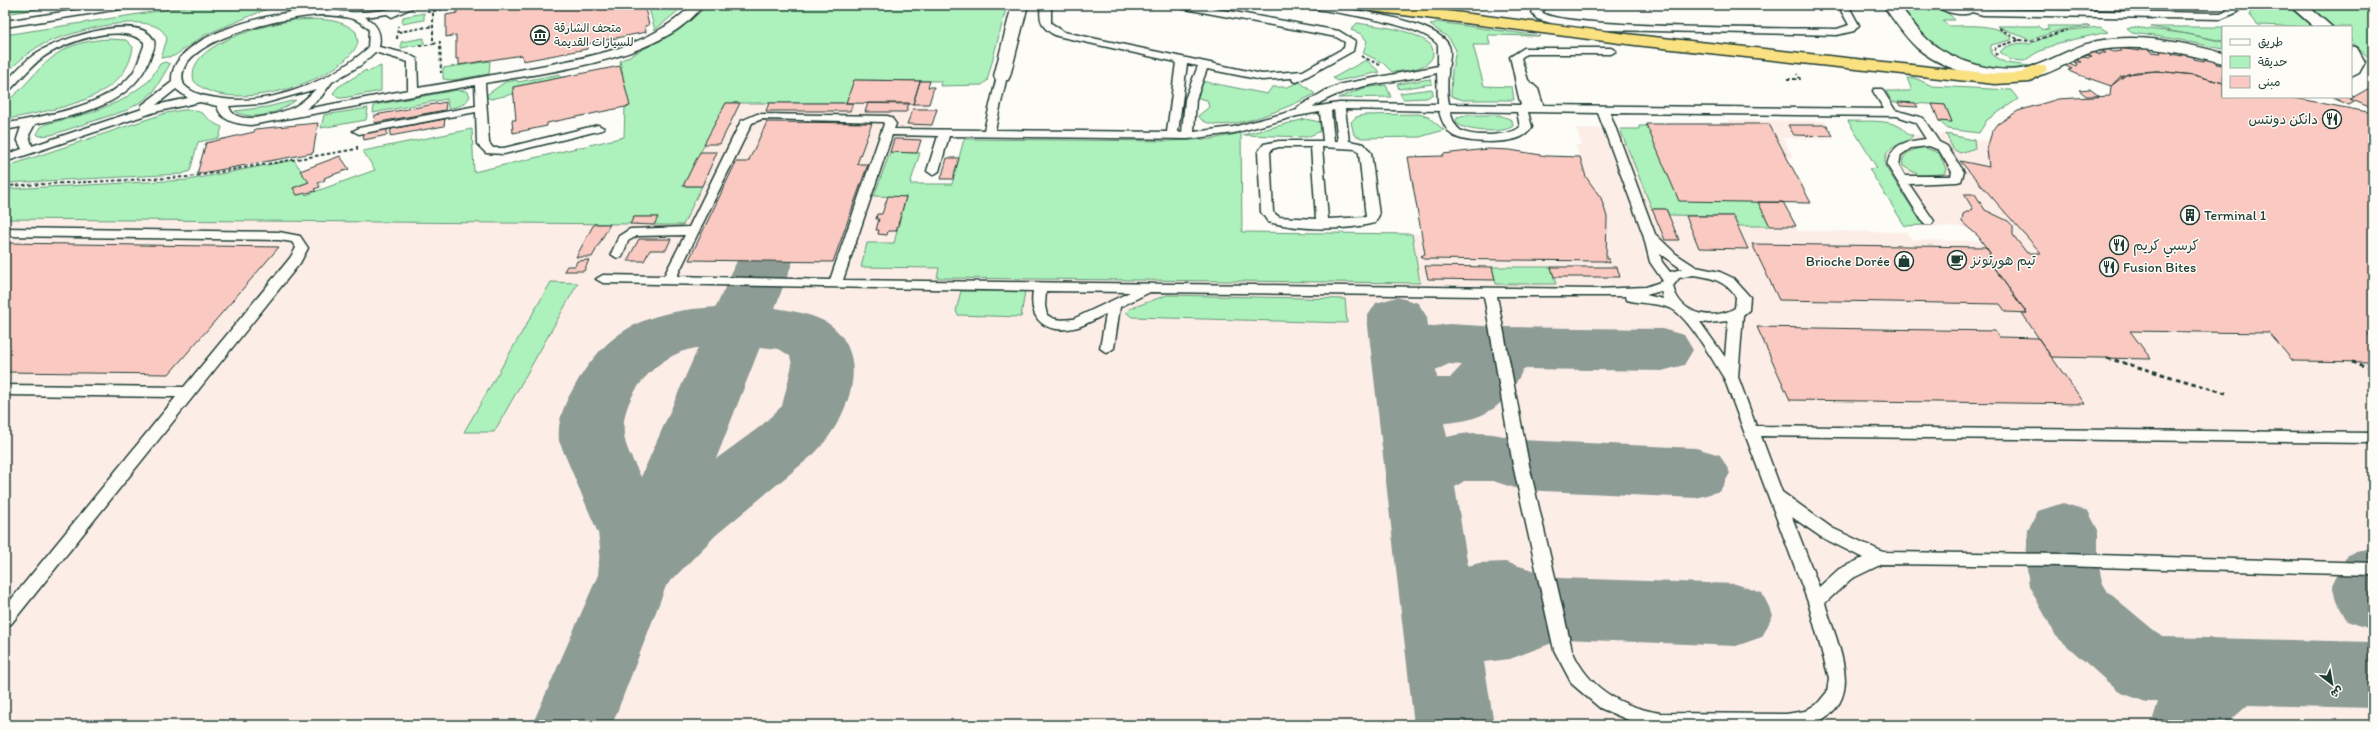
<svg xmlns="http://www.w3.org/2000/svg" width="2378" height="730" font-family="Itim,'Playpen Sans Arabic',sans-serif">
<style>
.built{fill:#fcede7}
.green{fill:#adf1bc;stroke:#669778}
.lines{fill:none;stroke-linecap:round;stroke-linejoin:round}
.taxiway{fill:#8e9c96;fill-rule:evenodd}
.building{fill:#facac2;stroke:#1f3d34}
.lane-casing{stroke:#1f3d34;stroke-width:3}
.street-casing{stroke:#1f3d34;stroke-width:3}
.highway-casing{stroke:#1f3d34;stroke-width:3}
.path-far1{stroke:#1f3d34;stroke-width:2;stroke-dasharray:3.5 2.5;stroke-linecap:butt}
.path{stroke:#1f3d34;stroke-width:3;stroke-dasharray:4.5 3.5;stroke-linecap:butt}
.lane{fill:#fdfcf7;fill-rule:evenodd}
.street{fill:#fdfcf7;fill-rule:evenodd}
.highway{fill:#fae181;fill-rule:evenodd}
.labels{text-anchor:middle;stroke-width:3;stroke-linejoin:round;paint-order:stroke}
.far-poi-label{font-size:12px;fill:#1f3d34;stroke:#fdfcf7;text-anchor:start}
.poi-label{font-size:14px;fill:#1f3d34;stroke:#fdfcf7;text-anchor:start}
</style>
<rect width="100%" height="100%" fill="#fdfcf7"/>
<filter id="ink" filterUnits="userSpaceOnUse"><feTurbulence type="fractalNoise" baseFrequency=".025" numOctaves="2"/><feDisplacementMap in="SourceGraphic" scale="8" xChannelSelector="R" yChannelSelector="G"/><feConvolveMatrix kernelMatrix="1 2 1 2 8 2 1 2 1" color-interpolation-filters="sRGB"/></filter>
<g filter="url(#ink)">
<!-- built -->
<path class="built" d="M2118,48l22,3 -2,-3 10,1 4,3 9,1 -1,-3 11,1 1,3 22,1v4l10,2 1,-3 12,4v2l6,1v32h66l84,16v612h-2368v-506l625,5 79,-145 221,2 -2,6h6l-7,22h10l-10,30 -6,1 -4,12 3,1 -10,31 76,1 -9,45 445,4 -14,-77 35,-1v-2l44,-5 23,1 37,6 32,1 -3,-12h6l-6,-17 63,1v-3h8l-1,-2 84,-1 -2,-3 97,1 10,18 -52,-1 10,19 -6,1 24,45 -27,-1 14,29 108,1 6,8 70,1 -4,-5 -13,-9 -60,-1 -36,-57 8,-1 -29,-47 47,2 8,4 6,8 41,-1 24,6 13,1 11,-17 32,-18 28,-7 52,-3 1,-11 -40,-13 -3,-2 3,-1 -7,-3 3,-4 9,4 -2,-4h7l-8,-4h18l-7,-4 16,1v-2h5l-5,-3 22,1z"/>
<!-- green -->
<path class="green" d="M5,5h59l-59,9z
M196,5h71v4l-62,26 -31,21 -13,2 6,-19c-9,-35 -105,-4 -126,6 -14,8 -25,19 -36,29v-39z
M648,5h37l-30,25z
M708,5h299l-20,76 -5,4 -42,1 1,-5 -86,-1 -9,23h-120l-43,83h19l-19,39h-29l4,-8h-24l-4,7 -625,-5v-30l183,-9 106,-20 15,22 -16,6 4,7 7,-2 2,2 69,-25 -12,-19 109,-22 2,43 150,-35 1,-30 4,-1 -9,-45 58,-30z
M1895,5c21,0 45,-3 60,15h-12l5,6c22,0 45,-3 64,11l-1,3 -20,5v9l15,9 24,3c-26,7 -70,0 -93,-15 -12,-7 -31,-34 -42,-46z
M2247,5h39l27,22 -55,-2 -9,-11 4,-4 6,-1z
M2306,5h67v51l-4,2 -18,-16v-15h-18z
M424,13v7l-22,4 1,-7z
M295,20c20,-1 45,-3 61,12l2,11c-17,41 -133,73 -164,38 -10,-38 76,-57 101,-61z
M1437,22l103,14 -52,-1 2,10h-17l11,41 28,1 2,13h-51l-12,-4 1,-26 4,-20 -7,-12 -19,-13z
M1357,23c24,4 54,5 74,22 11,23 -25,26 -39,27l-9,-9 -20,-10 4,-12 -6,-7 -10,-4z
M1997,26h41l3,3 8,1 -2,-4h43l-30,4 -30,10z
M2100,27l8,5 -50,11 -22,10 -12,8 -13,-1 -11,-8c3,-6 22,-11 29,-8l33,-13z
M2133,27l55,7 35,8v7l-48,-10 -43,-6 -5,-4z
M2151,27h72v14z
M424,38v6l-23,4v-6z
M109,39l17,1 7,7c-7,56 -84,62 -128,73v-18c19,-12 30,-32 48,-45 15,-13 37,-17 56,-18z
M1366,60l14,12 -43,9 -4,-3z
M490,61l-1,13 -36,6 -10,-1v-11z
M165,62l5,2 -16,27 -10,9 -17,10 -76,25 -12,1 -2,-2 4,-7 5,-3 44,-11 32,-13 27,-19 11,-17z
M381,66v25l-38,7h-5l-5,-5 5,-6 28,-17 1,2z
M560,74l1,4 -48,9v7l-22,5 -6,-3 20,-14 12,-2 1,2z
M1907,78h8l17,8 79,4 7,9 -31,21 -8,13 -31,-4 -9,-8 13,1 -7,-17 -53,-3 -6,-11h24l1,-3z
M1430,79l2,5 -33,5 -2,-5z
M1201,81l66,13 5,-7h15l13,-5 15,12c-22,11 -99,47 -117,22l11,-9 -2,-7 -12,-3z
M1386,85l5,12 -53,1 26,-10z
M1432,89l1,5 -6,4 -24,1 -3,-6z
M457,90l9,1 4,4c-2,9 -13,13 -22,13l-1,-9 -74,14 1,-8z
M296,100c-15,12 -43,23 -61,11l32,-4z
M368,108l-2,12 -45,8 3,-13z
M183,110c25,-1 20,10 39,17l-3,11 -21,4 -8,29 -8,3 -177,9v-16l161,-54z
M1418,114l9,2 17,14 -24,7 -58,1 -8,-3 -3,-13 5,-5 8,-2z
M1468,115h31l13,5 1,6c-9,8 -50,6 -57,-4l1,-4z
M1305,119l15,3 1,9 -14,6 -64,-2z
M1848,121c21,1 48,-4 61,14h4c-7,13 -30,6 -28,31l38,59 -18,1 -36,-57 8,-1z
M1639,126h9l110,76 12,24h-33l-4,-10 -64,-1 -3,-6h-14l-32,-80h19z
M1241,133l1,99 170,2 8,49 -483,-5 2,-10 -78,-1 6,-24h27l12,-46 -32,-1 16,-44 30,1 -10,31h42l12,-45 204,2 44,-2z
M1946,134l28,6 1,8 -15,5 -7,-4z
M1923,147l16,6 7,16 -2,5 -25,1 -16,-9c-3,-13 10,-16 20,-19z
M1492,267h59l5,17h-60z
M551,282l27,1 -84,149h-30z
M961,291h64l-4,26 -63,-2 -2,-4z
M1167,295l178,4 2,24 -215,-6 -6,-5 3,-3z"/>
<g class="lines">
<!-- taxiway -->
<path class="taxiway" d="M765,243l20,5 8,13 -18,47c18,3 44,7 58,19 40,35 12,96 -19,127l-98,81 -50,51 -54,139h-80l66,-150 2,-27 -2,-15 -39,-92c-2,-22 6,-39 17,-57 35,-59 75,-73 140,-77l21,-46 8,-13zM760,347l19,2 11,7 2,9 -10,41 -21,20 -45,33zM698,348l-57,129c-6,-14 -16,-28 -17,-43 -4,-40 37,-83 74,-86z
M1397,297l21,6 9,14 1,10 21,-3 52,3 161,2 22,6 9,15 -9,15 -22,6 -139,-2c-16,37 -39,52 -79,54l3,14c26,-7 48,-4 74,3l175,8 24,7 10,18 -10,18 -24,7 -175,-8 -28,-9h-29l-9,6 13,79 11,-3 26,-1 55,16 176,6 26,9 11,22 -11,22 -26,9 -173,-7 -53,20 -26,3 10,63h-80l-47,-408 9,-14zM1449,364l13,1 -12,13h-13l-1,-8z
M2063,503l25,8 10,19v30l4,22 6,10 54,45 211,5v66l-125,-3 -16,14 -1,6h-80l7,-23h-12l-27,-10 -63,-56 -27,-50 -3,-26 2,-30 10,-19z
M2373,547v83l-26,-9 -11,-21 -4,-14 15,-31z"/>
</g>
<!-- building -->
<path class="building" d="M457,5h187l5,20 -4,1 1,6 -59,12v5l-64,12 -1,-6 -63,10v-6h-3v-24l-10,2v-22l11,-2z
M2118,48l22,3 -2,-3 10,1 3,3 10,1 -1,-3 11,1 1,3 10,2v-3l12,2v4l10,2 1,-3 13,3 -2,3 7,1v18l-29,-8 -37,-4 -30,3 -16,12 -40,-14 -3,-2 4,-1 -12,-6 7,-1 9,4 1,-2 -3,-2h7l-8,-4 6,-2 10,2 3,-1 -8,-3 7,-3 9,4v-2h6l-6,-3 8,-1 5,3 9,-1z
M620,66l10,40 -83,17v3l-34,7 -1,-13h4l-3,-33z
M2157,71l37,4 29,8v14h66l84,16v221h-5l5,5v23l-80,-1 -24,-28 -139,-2 21,28 -100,-2 -29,-44h5l-39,-53 2,-7 -12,-17 -16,-14 1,-8 10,-5 -9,-15h11l10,16 23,11 5,5v9l14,18h14l-81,-92 29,6 -2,-18 5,-17 6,-8 20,-13 40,-12 52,-3 1,-10 9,-9 16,-5z
M854,80l66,1 -7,23 -67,-1z
M920,81h10l-2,6h6l-5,17h-16z
M2373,86v19l-4,2 -19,-8z
M2090,89l9,7h-13l-7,-6z
M2351,95l3,2 -4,2 6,2 -7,4 -16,-7 18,-1z
M446,102l-1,8 -71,13 1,-8z
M1898,102l17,1 3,4 -18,-1z
M726,103h14l-20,41h-16z
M769,103h84l-3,8h-84z
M868,103h41l-3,9h-41z
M1932,104l13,1 7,17 -13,-1z
M913,109h24l-5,16 -25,-1z
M445,119l-1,7 -54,10 1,-7z
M767,122l105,1 -15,41h11l-35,98 -144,-2 47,-98h12z
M318,123l-5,30 -116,21 9,-31 48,-11 1,-3z
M1646,124h123l42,79 -132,-2z
M1788,125h39l6,11 -39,-1z
M387,127v8l-23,5 -1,-7z
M894,139h7l20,1 -4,13 -27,-1z
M1487,149l23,1 37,6 33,1 6,20 15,21 6,19 -1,42h3l1,4 -7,-2 -180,-2 -2,-3 4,-2 -17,-97 35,-1v-2z
M700,152h17l-15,34h-19z
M340,156l9,13 -25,9 1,2 -7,3 2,4 -6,2 2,2 -19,4 -4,-7 16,-6 -9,-11z
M947,158h12l-6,21h-12z
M888,196l18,1 -10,34h-8l-1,4 -9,-1 1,-4h-3l3,-11h-3l1,-5h5z
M1758,202h25l13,24h-26z
M1652,209h14l13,31h-14z
M1686,216h47l15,33 -49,-1z
M634,217h24l-4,8 -24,-1z
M594,224h16l-18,33h-16z
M639,239h32l-5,11h-16l-6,11h-17z
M5,243l274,4 -110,127 -164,-2z
M1752,244l234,3 4,6 -2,7 39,53 -21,-1 -6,-8 -221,-4z
M589,260l-5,11h-20l3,-5h8l2,-5z
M1425,266l67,1 3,13 -67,-1z
M1551,267h66l3,10h-66z
M1757,327l238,4 4,6 39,1 47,66 -295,-4z"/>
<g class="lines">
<!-- lane casing -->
<g class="lane-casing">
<path id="lane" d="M108,5h24l-5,3 -122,19v-6z
M405,5h13l-26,12 -5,-3 -22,3c12,7 17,16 14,30l29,7 9,5 1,29c38,-6 75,-13 112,-20 58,-11 118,-19 162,-63h11c-41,56 -153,66 -218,78l4,60 4,5h11l94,-23 6,3 -2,2 -98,24 -18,-1 -9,-9 -1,-32 -117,22 -6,-3 6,-3 117,-22 -1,-21 -224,40c-13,-1 -30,-3 -34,-19l-17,-4 -45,10 -150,50v-7l17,-6 -5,-10 4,-12 -16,3v-6c39,-9 100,-16 127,-50 6,-8 8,-19 12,-28v-4c-24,-20 -79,0 -102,16 -13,10 -22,22 -33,33l-4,1v-9c10,-11 20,-23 33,-31 19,-12 104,-42 116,-11 2,5 -2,12 -4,17 -17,47 -72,57 -115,66l-6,11 3,11 110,-37v-4l30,-23c-4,-49 106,-70 142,-73 12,-1 24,3 36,3 13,1 43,-2 55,-7zM323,15c15,1 36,1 46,15l-1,18c-37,33 -95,57 -144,51 -14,-2 -29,-3 -40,-14 -18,-45 110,-70 139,-70zM375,52l33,10v28l-102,19 15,-12 11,-15 29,-17zM176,89l12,9 -32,7zM316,89c-7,7 -13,13 -22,18 -13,6 -60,22 -65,-1l33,-2z
M1041,5h10v18l13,9 198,42 41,-3 41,-23 1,-6 -9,-5 -156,-29 -5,-3h21l143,26 16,10 -2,10 -56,31 -4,-1 -1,-3 -30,2 -55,-11 -11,30 -2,33 39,-5 64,-17 1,-3 27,-16 17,-7 96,-18v-21c-14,-21 -101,-32 -128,-37l-5,-3c27,0 134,14 144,41 3,8 -1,19 -1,27 -1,11 -1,21 1,31l72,1c-5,-17 -6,-30 -11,-48l14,-9h87l5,3 -5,3h-85l-5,4 7,22 10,9 5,16 341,4 -11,-18 1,-2h8l13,21 28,8 16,24 8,4 17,26 -3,9 -4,1 -48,2 25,37 -2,3h-8l-37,-59c6,-23 18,-23 39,-26l-11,-17 -18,-6 -287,-3 45,121 21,20 20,13 24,5 13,6 17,19 -1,13 -6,5 -5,62 18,49 617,7v10l-612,-7 21,56 50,36 51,24 179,2 311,9v12l-311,-9 -180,-2 -31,15 -26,24c12,43 45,101 -15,122h-170l-40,-17 -28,-24 -18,-34 -41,-185 -29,-169 -334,-4 -30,15 -6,41 -7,5 -7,-5 6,-34c-9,4 -19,10 -28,13 -30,8 -50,-5 -45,-36l-430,-8 -7,-4 7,-4 61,1 21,-41 -48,1 -9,5 -6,16 -5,1 -6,-4 8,-18 11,-7 59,-2 52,-106 16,-7 130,2 4,1 5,7 -2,5 90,1 13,-54 5,-3 5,3 -12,54 172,2 9,-70 -119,-26c-14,-6 -19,-15 -16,-31zM1187,64l11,2 -13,33 -3,34 -4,-1zM1437,73l1,31 -99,-1 -26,4c43,-27 78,-22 124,-34zM1345,109l94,2c2,8 6,18 13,24 13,9 58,9 71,1 4,-2 6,-5 9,-9l-4,-15h2l68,1 45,121 7,28 13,19 -17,6 -50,2 -753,-9 49,-145 46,1 -11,35 6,4 6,-4 10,-35 239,3 46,-6 63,-17 23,-4 3,29h-44l-15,3 -6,8 3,60 7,10c33,8 74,9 107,1l4,-8 -8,-62 -7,-9 -15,-3zM1334,110l4,31h-4l-3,-30zM1450,111l67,1 3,15c-9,9 -49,11 -60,3 -6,-5 -8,-12 -10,-19zM762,119l121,3 1,2 -54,156 -153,-4 75,-153zM1929,146l10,4 13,22 -1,4h-46l-6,-11 2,-10 10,-7zM1279,147h32l5,72 -37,-2 -6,-5 -3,-60 2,-3zM1322,147l34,2 3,4 7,64 -38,2zM1660,254l22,15 -12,3 -8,-10zM1693,275c17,2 33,6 43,22l-1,11c-23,14 -56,6 -62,-22l6,-8zM1046,291l84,1 -57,27c-10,1 -18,2 -26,-4l-2,-9zM1661,291l2,8 -17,-4zM1497,296h129l1,4c14,4 30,3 43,8 18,8 43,53 54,70l84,224 21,76 -2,14 -9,11 -13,8 -19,3 -125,-1c-40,-6 -73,-25 -89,-63l-43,-185zM1728,321l-3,36 -25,-35 9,1zM1792,517l29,20 42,21 -24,11 -20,18z
M1538,5h10l-6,7c14,17 258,16 295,17l12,-4 -11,-20h10l11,20 -5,6 -17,4 -231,-5 -55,-7 -14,-4 -5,-7z
M1936,5l20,2 -2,-2h16l14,4 236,4 7,-2 -3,-6h10l4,7 -17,7 -238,-4 -11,-3c-8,5 -29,1 -36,-7z
M5,228l274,4 21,4 8,12 -8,15 -289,361 -6,2v-19l171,-210 -171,-2v-10l179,2 106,-129 6,-10 -4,-6 -13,-2 -274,-4z"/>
</g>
<!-- street casing -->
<g class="street-casing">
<path id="street" d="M1012,5h16l-18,71 -2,4h-12l-2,-4z
M1883,5h16c10,12 18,25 29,35 25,22 74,37 106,26 22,-7 40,-20 63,-25 42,-8 85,1 126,12v10c-40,-10 -81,-20 -123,-13 -20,4 -37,18 -56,24 -40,12 -94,1 -127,-26 -13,-12 -24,-29 -34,-43z
M2289,5h18l25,22h-18z
M2351,46l6,2 8,14 -6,11 -8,4z"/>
</g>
<!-- highway casing -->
<g class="highway-casing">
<path id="highway" d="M1356,5h44l235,30 360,39 26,-1 12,-7h12l2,4 -17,12 -35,2 -360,-39 -271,-35z"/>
</g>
<!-- path-far1 -->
<path class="path-far1" d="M427,12l19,-3v-4
M1999,28l20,12 -23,7 -2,5 5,5
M398,32l35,-6
M397,39l1,-13
M2019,40l14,1 34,-11
M433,44l7,-2 1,31
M419,46l14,-2v-33
M1361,56l19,9
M1787,79h13l-3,-5
M5,186l184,-9 168,-28v-4"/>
<!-- path -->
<path class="path" d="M2107,358l119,35
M2352,362l21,6"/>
<!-- lane -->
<use href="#lane" class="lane"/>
<!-- street -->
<use href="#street" class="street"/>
<!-- highway -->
<use href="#highway" class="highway"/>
</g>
</g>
<!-- icons -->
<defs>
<g id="museum-ring" transform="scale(1)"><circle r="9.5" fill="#fdfcf7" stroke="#1f3d34" stroke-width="1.5"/><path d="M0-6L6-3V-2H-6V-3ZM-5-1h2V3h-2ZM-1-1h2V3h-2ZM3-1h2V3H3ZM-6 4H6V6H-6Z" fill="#1f3d34"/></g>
<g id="restaurant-ring" transform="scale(1)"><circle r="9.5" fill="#fdfcf7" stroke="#1f3d34" stroke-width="1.5"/><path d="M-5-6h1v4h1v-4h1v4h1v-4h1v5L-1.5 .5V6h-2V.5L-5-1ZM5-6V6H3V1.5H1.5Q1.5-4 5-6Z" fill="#1f3d34"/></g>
<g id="building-ring" transform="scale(1)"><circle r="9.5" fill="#fdfcf7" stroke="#1f3d34" stroke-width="1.5"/><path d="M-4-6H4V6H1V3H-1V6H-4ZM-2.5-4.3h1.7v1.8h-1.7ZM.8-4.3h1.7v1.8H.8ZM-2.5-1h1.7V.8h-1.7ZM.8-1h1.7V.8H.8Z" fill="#1f3d34"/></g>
<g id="cafe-ring" transform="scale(1)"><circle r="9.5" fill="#fdfcf7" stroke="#1f3d34" stroke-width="1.5"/><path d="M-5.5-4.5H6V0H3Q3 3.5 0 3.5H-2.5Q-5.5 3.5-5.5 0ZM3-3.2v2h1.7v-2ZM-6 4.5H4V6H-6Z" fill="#1f3d34"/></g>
<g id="shop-ring" transform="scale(1)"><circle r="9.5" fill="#fdfcf7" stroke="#1f3d34" stroke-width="1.5"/><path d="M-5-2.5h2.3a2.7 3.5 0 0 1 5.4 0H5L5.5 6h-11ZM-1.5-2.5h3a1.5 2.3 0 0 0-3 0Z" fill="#1f3d34"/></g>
</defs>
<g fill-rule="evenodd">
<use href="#museum-ring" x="540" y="35"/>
<use href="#restaurant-ring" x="2332" y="119"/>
<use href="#building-ring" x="2190" y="215"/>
<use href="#restaurant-ring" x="2119" y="245"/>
<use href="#cafe-ring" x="1957" y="260"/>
<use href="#shop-ring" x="1904" y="261"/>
<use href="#restaurant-ring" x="2109" y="267"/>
</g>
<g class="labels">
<!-- far-poi labels -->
<g class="far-poi-label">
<text x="554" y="32">متحف الشارقة<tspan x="554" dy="14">للسيارات القديمة</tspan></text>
</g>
<!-- poi labels -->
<g class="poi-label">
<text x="2318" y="124" text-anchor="end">دانكن دونتس</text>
<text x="2204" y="220">Terminal 1</text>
<text x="2133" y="250">كرسبي كريم</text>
<text x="1971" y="265">تيم هورتونز</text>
<text x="1890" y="266" text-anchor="end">Brioche Dorée</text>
<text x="2123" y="272">Fusion Bites</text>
</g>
</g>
<!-- margin -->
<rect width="2378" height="730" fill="none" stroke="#fdfcf7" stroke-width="20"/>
<rect x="10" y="10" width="2358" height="710" fill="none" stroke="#1f3d34" stroke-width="1.5" filter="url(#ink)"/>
<!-- legend -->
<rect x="2222" y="26" width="130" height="72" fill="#fdfcf7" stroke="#a4b0a9"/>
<rect x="2230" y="39" width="20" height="6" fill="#fdfcf7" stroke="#a4b0a9"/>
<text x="2258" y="46" font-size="12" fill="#1f3d34">طريق</text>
<rect x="2230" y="56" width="20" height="12" fill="#adf1bc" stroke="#a4b0a9"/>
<text x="2258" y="66" font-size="12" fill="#1f3d34">حديقة</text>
<rect x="2230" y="76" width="20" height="12" fill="#facac2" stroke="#a4b0a9"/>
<text x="2258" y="86" font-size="12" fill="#1f3d34">مبنى</text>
<!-- north arrow -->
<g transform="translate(2332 684) rotate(149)" stroke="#fdfcf7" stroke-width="3" paint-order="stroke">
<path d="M0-3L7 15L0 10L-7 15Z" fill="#1f3d34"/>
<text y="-6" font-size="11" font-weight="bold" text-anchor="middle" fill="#1f3d34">ش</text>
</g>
</svg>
